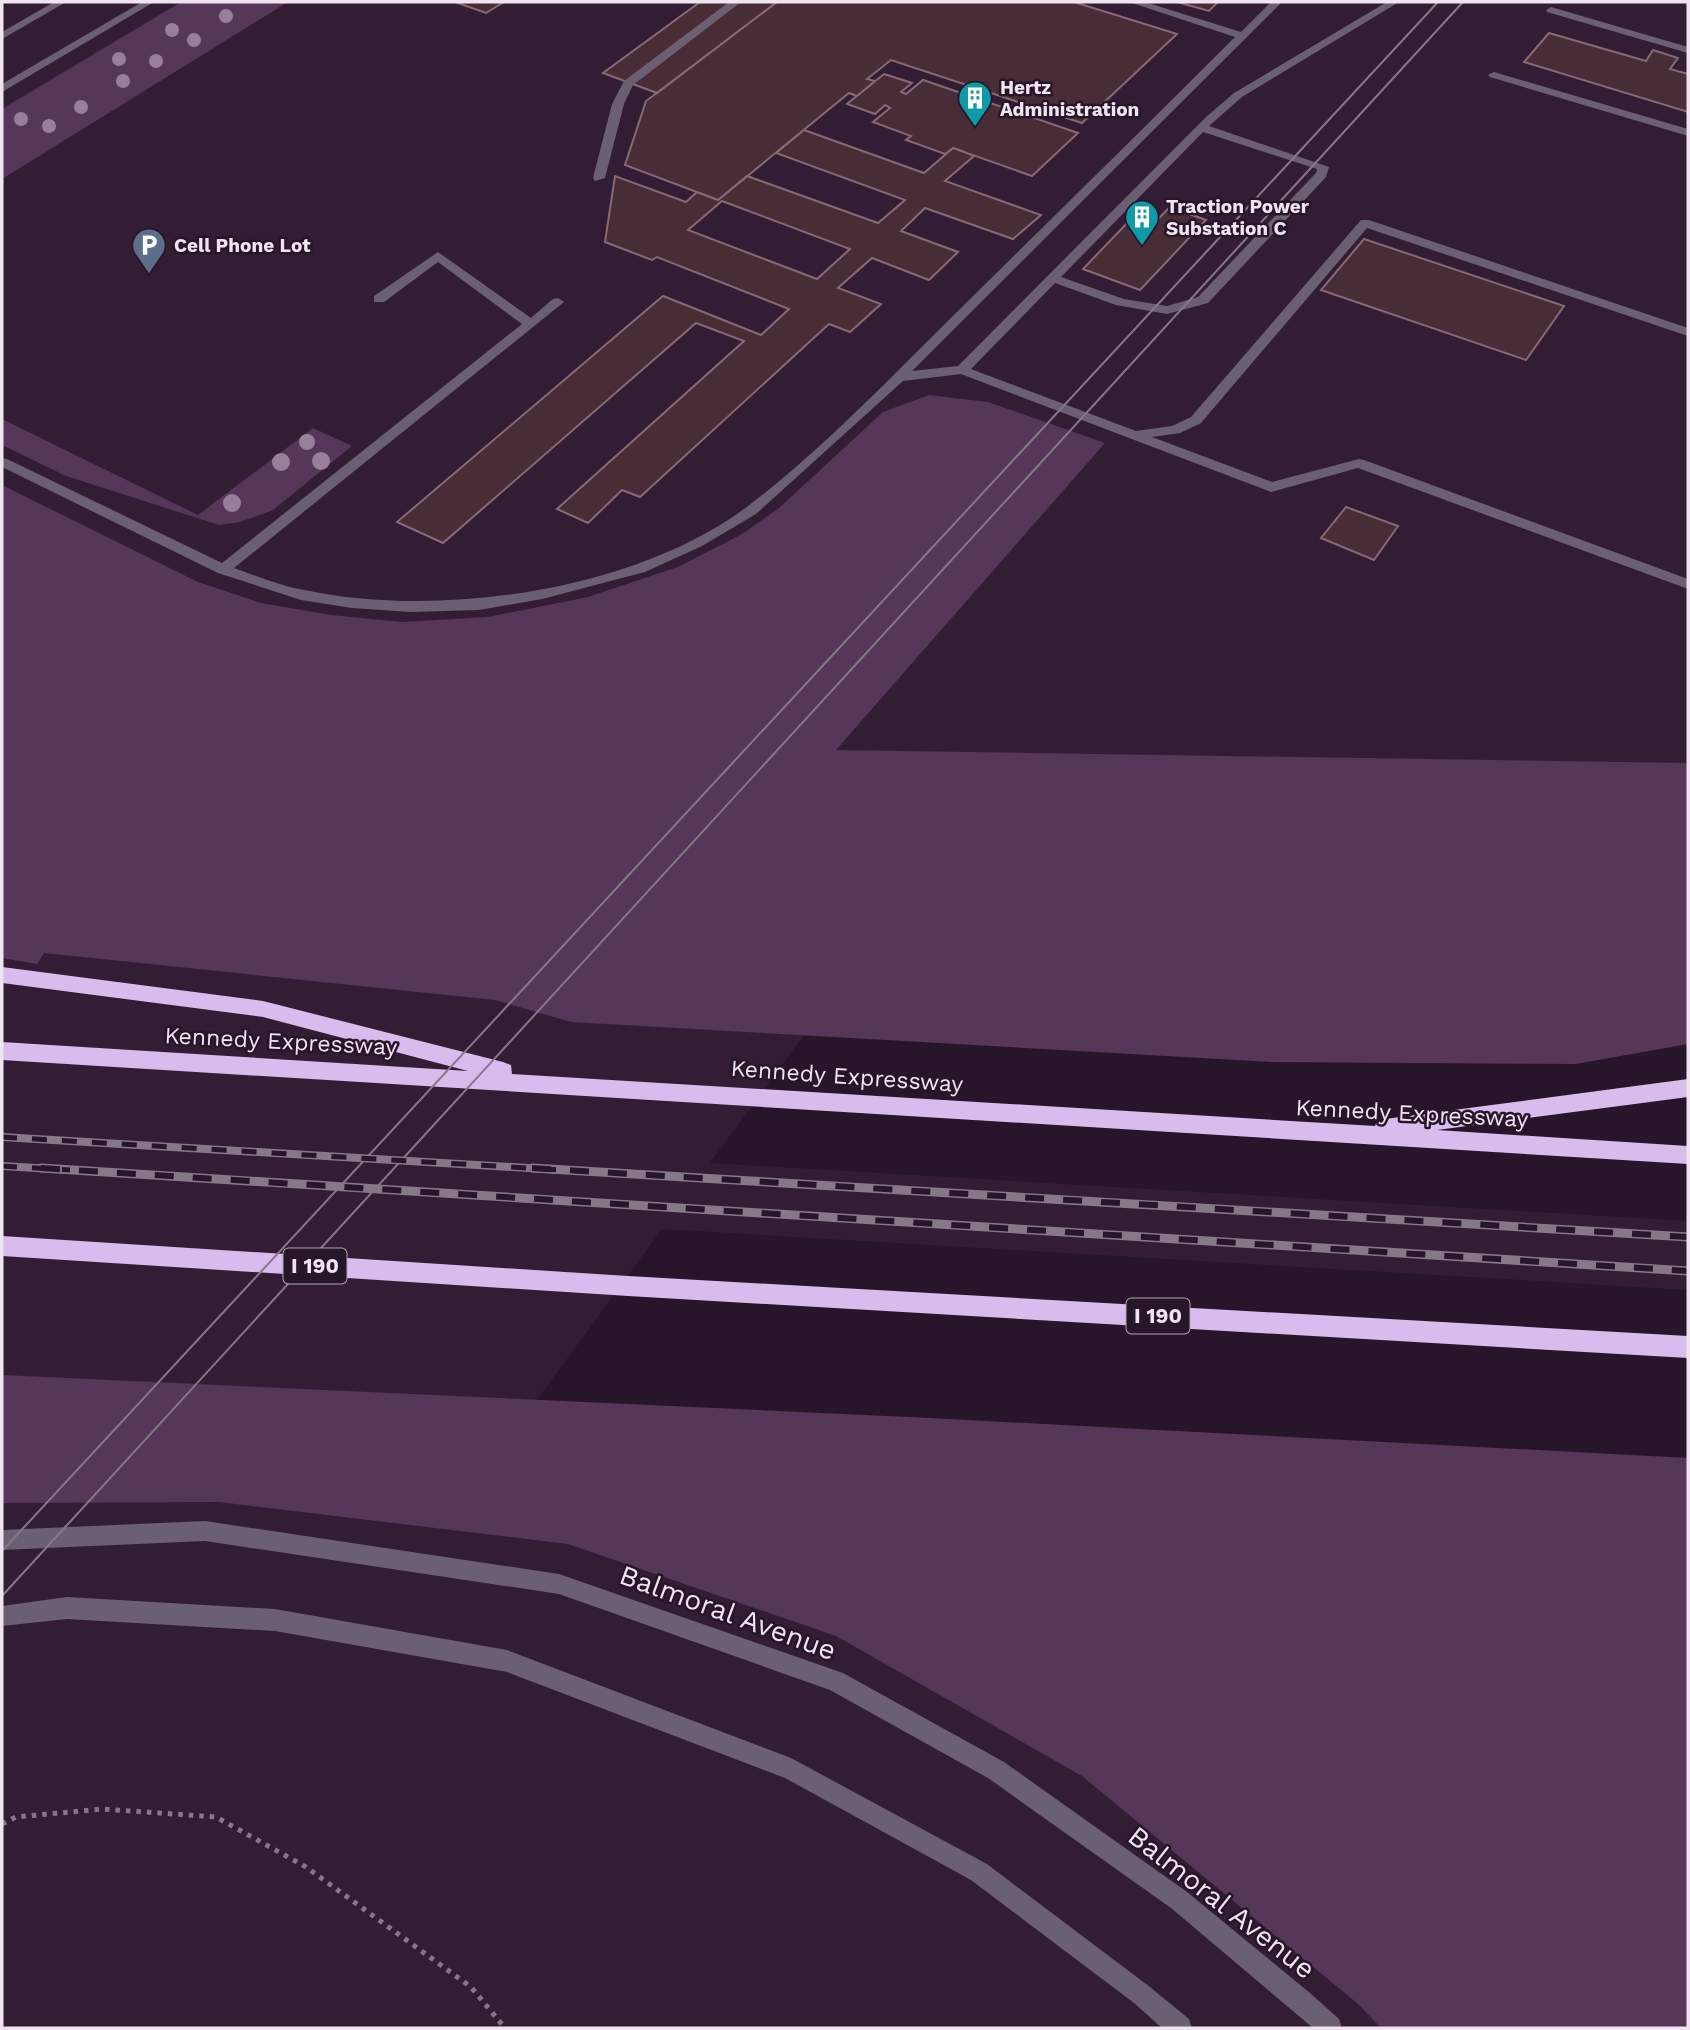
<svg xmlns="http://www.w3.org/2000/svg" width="1690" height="2030" font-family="'Work Sans',sans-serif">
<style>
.built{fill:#331d35}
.green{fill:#563659}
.building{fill:#482d37;stroke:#886975;stroke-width:2;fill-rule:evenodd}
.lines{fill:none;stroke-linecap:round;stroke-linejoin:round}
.path{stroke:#867887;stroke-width:5;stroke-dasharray:4.5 6;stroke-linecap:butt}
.service{fill:#6b5f72;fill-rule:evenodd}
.tertiary{fill:#6b5f72;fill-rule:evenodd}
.motorway{fill:#dabbed;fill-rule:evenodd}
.tram{stroke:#877888;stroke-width:2}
.rail-far1-casing{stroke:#877888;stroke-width:8}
.rail-casing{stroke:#877888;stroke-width:9}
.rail-far1{stroke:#271629;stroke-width:5;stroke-dasharray:15;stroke-linecap:butt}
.rail{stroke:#271629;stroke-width:6;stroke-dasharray:19;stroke-linecap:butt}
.tree{fill:#9a7f9c}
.labels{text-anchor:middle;stroke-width:5;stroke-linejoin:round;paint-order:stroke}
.far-poi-label{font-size:19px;font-weight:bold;fill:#f0e4f0;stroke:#271629;text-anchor:start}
.shield{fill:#271629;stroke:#b4a6b4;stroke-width:2}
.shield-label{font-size:21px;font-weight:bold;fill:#f0e4f0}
.street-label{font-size:23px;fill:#f0e4f0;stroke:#271629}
.near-street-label{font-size:28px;fill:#f0e4f0;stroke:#271629}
</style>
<rect width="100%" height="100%" fill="#271629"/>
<!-- built -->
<path class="built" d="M2,2h1686v880l-801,40 -177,241 978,58v69l-1026,-61 -144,197 991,602h-1507z"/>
<!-- green -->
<path class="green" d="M181,2h107l-286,177v-70z
M929,395l59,7 117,41 -269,307 852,13v281l-112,20 -304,-2 -701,-40 -76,-22 -451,-47 -7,11 -35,-6v-473l196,97 63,21 70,12 71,7 86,-5 100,-20 90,-30 64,-33 37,-26 104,-96z
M2,419l196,96 115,-87 39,18 -79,64 -33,12 -21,3 -153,-49 -64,-31z
M2,1375l928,43 758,40v570h-307l-23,-24 -276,-228 -246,-140 -268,-92 -349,-42 -217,1z"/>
<!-- building -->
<path class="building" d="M455,2h49l-18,11z
M700,2h77l-120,91 -54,-20z
M777,2h297l103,32 -95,89 -191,-63 -24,19 8,2 -18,15 -8,-3 -131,107 -93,-35 21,-64z
M1177,2h41l-9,9z
M1549,33l97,28 7,-11 25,8 -8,11 18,5v38l-164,-50z
M884,74l28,9 -11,9 5,2 17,-14 155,53 -46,43 -79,-28 -8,6 -39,-14 5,-4 -38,-14 17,-14 -5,-3 -10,9 -28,-10z
M804,130l120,43 29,-25 9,3 12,5 -29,25 96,34 -28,24 -88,-31 -24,23 57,21 -29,28 -57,-22 -34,30 43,16 -31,28 -21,-8 -189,173 -18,-7 -34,33 -31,-14 187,-168 -48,-18 -253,220 -46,-21 266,-226 98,39 28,-26 -132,-52 -5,3 -47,-18 10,-66 71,26 11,-10 21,8 29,-24 131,47 27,-23 -129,-47zM722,201l128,48 -33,30 -129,-49z
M1170,207l36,13 -66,70 -57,-21 49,-51 20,7z
M1364,239l200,67 -38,54 -205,-70z
M1346,507l52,19 -24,34 -53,-22z"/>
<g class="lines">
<!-- path -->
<path class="path" d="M2,1824l14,-7 87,-8 113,8 90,50 165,120 34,41"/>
<!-- service -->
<path class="service" d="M729,2h12l-108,83 -9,19 -19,74 -10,3 -2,-3 19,-74 12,-23z
M1129,2h16l96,30 30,-30h11l-370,369 46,-5 248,-249 28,-24 153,-91h12l-157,95 -33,29 120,41 -3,10 -118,126 -41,11 -51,-9 -61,-22 -84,86 165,62 36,-5 19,-9 170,-197h8l319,108v8l-321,-108 -166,195 -21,10 -28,4 120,45 87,-23 5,1 324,119v10l-330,-121 -87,24 -5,-2 -305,-116 -58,7 -147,133 -54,32 -57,26 -103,27 -63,11 -68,2 -59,-4 -51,-8 -83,-27 -216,-106v-9l5,1 215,104 300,-239 -84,-62 -54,40h-10v-6l64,-44 93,66 22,-19 5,-1 6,4 -330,266c23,8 47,18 70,22 135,29 332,1 444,-84 75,-57 143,-129 210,-195 92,-91 185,-182 277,-274zM1203,132l114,37 -1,4 -118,124 -31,9 -43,-7 -63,-22z
M1551,7l137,40v6l-141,-41 -1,-2z
M1494,72l194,57v7l-198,-59 -2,-2z"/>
<!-- tertiary -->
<path class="tertiary" d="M54,2h12l-64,37v-7z
M142,2h12l-152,90v-8z
M205,1521l354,53 284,99 161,89 183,130 123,101 29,26 3,9h-29l-142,-120 -183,-130 -158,-88 -271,-96 -354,-53 -203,9v-20z
M67,1597l208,12 232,41 284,108 196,106 163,123 39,32 3,9h-30l-28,-25 -163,-123 -186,-102 -278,-106 -232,-41 -208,-12 -65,7v-20z"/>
<!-- motorway -->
<path class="motorway" d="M2,967l261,34 240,61 8,3 1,9 863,52 2,-5 8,-2 303,-40v18l-251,33 251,16v18l-1686,-104v-18l466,29 -205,-54 -261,-34z
M2,1236l626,40 1060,60v22l-1060,-62 -626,-40z"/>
<!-- tram -->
<path class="tram" d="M2,1551l1436,-1549
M2,1596l1461,-1594"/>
<!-- rail-far1 casing -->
<g class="rail-far1-casing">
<path id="rail-far1" d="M2,1137l560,33
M2,1166l68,4"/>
</g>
<!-- rail casing -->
<g class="rail-casing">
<path id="rail" d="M41,1168l1647,103
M532,1168l1156,69"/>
</g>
<!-- rail-far1 -->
<use href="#rail-far1" class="rail-far1"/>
<!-- rail -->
<use href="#rail" class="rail"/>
</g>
<!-- trees -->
<g class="tree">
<circle cx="226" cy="16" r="7"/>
<circle cx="172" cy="30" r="7"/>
<circle cx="194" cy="40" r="7"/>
<circle cx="119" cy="59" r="7"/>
<circle cx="156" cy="61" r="7"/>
<circle cx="123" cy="81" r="7"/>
<circle cx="81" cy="107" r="7"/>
<circle cx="21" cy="119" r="7"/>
<circle cx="49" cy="126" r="7"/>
<circle cx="307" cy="442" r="8"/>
<circle cx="321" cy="461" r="9"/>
<circle cx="281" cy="462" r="9"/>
<circle cx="232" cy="503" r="9"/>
</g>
<!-- icons -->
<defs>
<g id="building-pin" transform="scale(1.75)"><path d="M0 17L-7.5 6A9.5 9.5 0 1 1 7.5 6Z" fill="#0f9aa8" stroke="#271629"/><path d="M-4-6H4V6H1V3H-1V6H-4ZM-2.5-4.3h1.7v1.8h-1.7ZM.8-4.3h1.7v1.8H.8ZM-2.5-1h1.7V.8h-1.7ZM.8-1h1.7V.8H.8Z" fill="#fff"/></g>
<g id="parking-pin" transform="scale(1.75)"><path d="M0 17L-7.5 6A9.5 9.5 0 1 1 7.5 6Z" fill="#5c6f8a" stroke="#271629"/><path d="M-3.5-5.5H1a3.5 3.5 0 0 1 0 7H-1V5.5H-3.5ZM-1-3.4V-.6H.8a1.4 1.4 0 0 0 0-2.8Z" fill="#fff"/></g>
</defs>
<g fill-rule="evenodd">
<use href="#building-pin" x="975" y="98"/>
<use href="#building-pin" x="1142" y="217"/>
<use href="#parking-pin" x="149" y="245"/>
</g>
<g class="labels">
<!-- far-poi labels -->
<g class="far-poi-label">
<text x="1000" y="94">Hertz<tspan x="1000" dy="22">Administration</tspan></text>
<text x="1166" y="213">Traction Power<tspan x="1166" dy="22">Substation C</tspan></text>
<text x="174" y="252">Cell Phone Lot</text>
</g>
<!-- shield labels -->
<g class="shield">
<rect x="283.5" y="1248.5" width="63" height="35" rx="5"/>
<rect x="1126.5" y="1298.5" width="63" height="35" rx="5"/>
</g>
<g class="shield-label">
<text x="315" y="1273">I 190</text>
<text x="1158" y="1323">I 190</text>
</g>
<!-- street labels -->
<g class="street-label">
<text transform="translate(281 1041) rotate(3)" y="8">Kennedy Expressway</text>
<text transform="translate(847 1076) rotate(4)" y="8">Kennedy Expressway</text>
<text transform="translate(1412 1113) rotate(3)" y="8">Kennedy Expressway</text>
</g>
<!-- near-street labels -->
<g class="near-street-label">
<text transform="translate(728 1612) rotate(20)" y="10">Balmoral Avenue</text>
<text transform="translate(1222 1902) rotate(38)" y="10">Balmoral Avenue</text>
</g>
</g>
<!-- border -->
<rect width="1690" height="2030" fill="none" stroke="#f0e4f0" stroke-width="7"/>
</svg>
